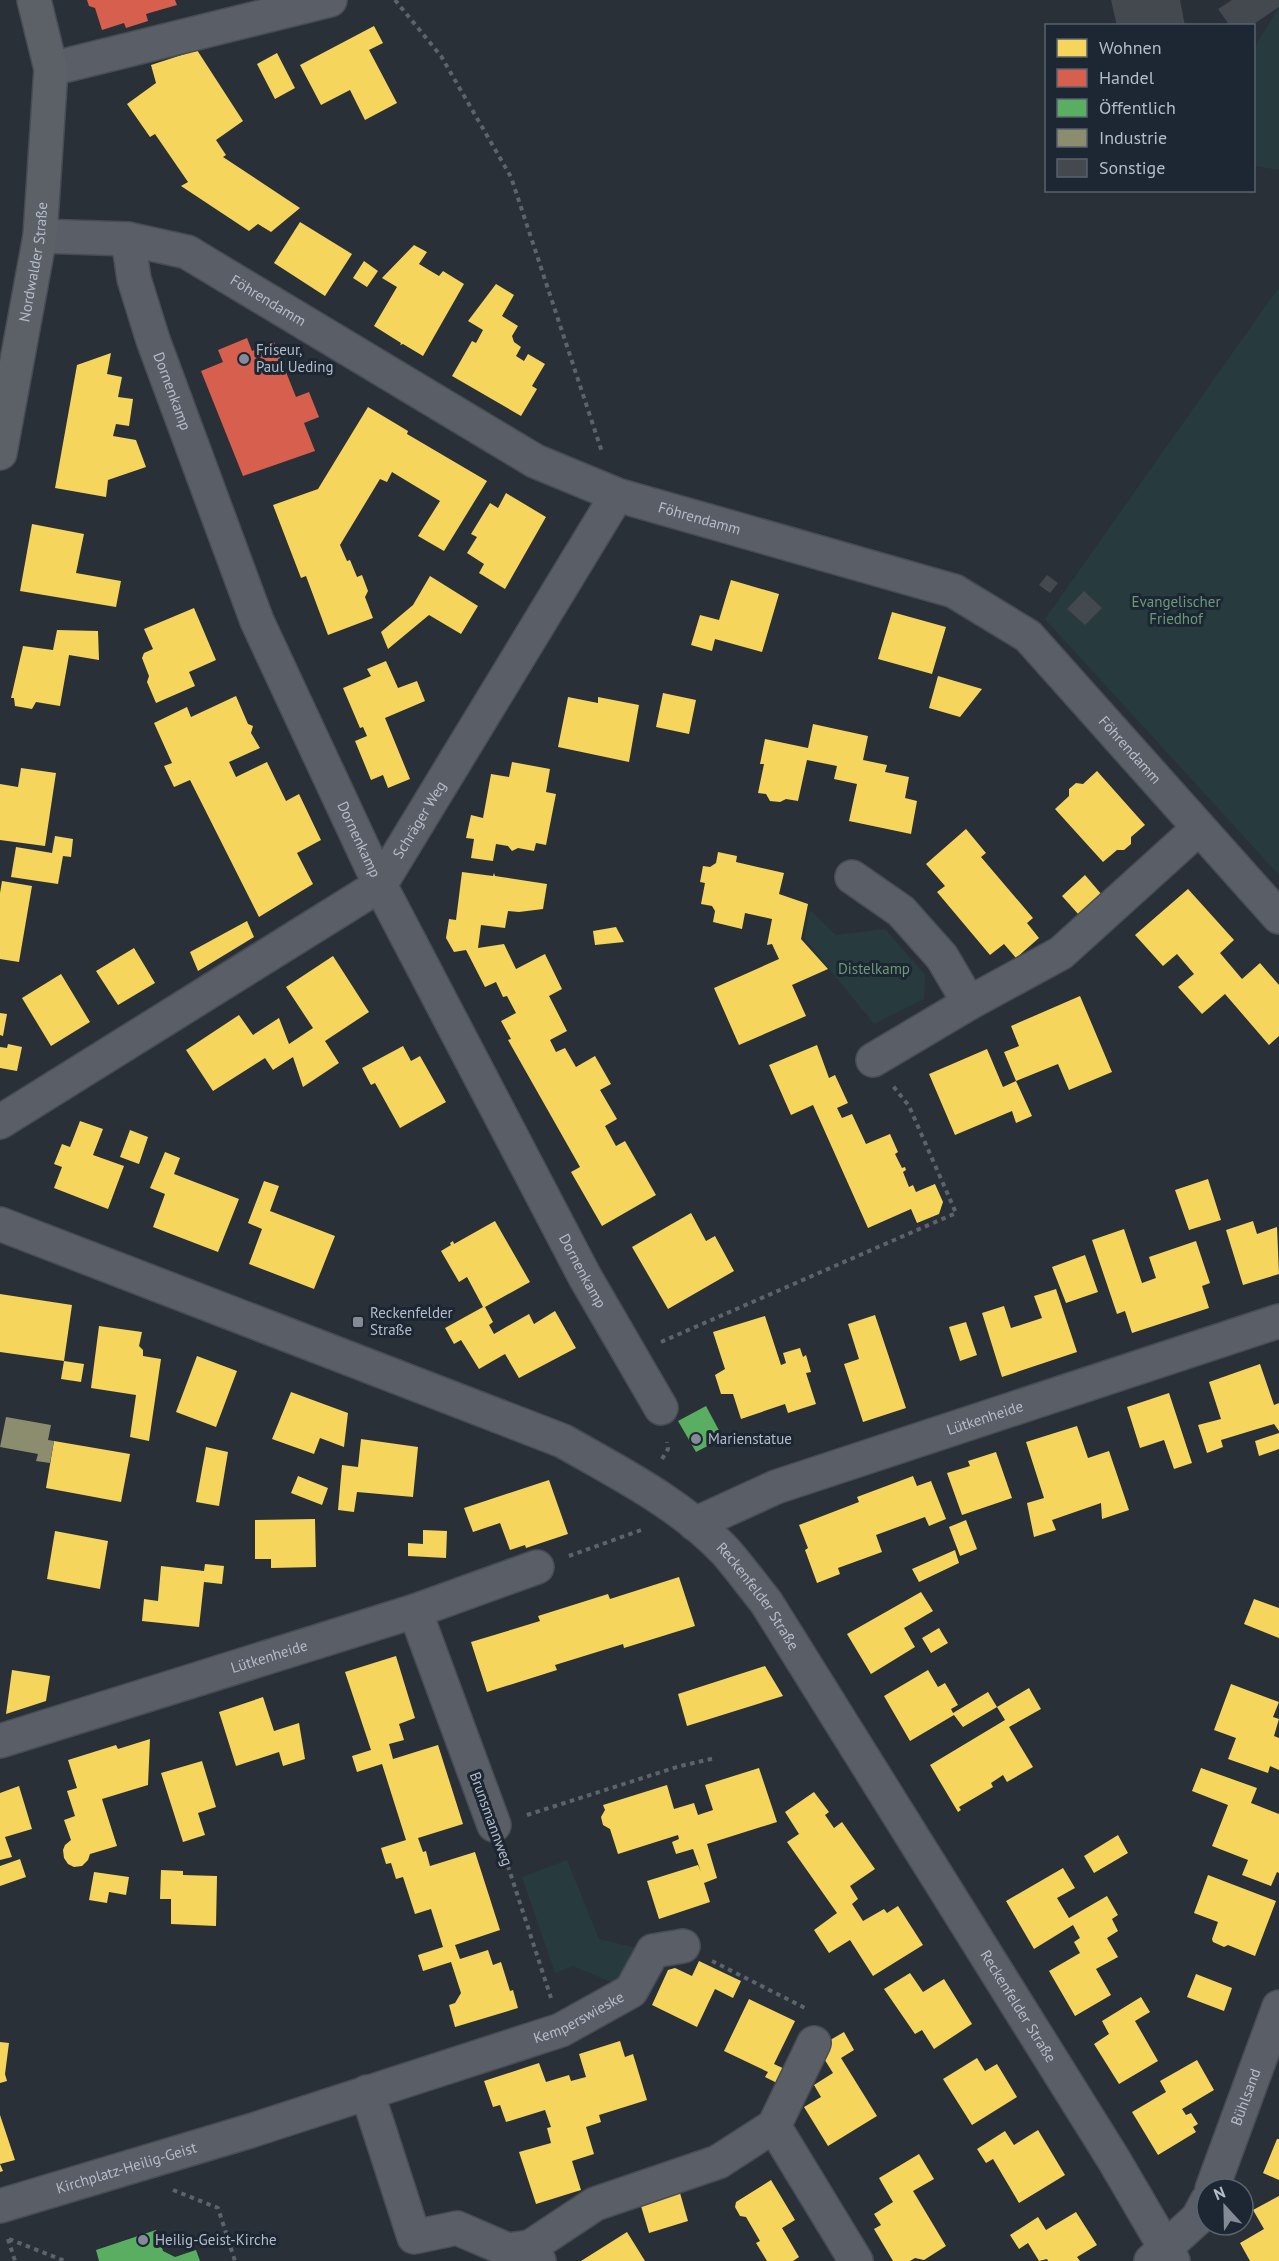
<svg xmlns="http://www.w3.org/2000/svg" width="1279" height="2261" font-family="'PT Sans',sans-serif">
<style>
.green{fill:#273a3e}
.homes{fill:#f6d55c}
.shops{fill:#d6604d}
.public{fill:#5aae61}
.industry{fill:#8c8c6e}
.building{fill:#444950}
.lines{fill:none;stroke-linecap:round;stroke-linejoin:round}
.minor-casing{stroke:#484c53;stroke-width:36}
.major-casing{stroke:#484c55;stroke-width:36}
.path{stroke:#5d636a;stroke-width:4;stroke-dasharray:4.5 4.5;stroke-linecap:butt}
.minor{stroke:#5a5e66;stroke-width:33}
.major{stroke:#5c6168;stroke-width:33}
.poi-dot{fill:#848b96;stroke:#1d2633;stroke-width:2}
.labels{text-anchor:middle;stroke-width:6;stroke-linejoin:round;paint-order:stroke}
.street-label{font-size:15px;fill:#b4bcc9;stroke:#1d2633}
.poi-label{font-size:15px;fill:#b4bcc9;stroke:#1d2633;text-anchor:start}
.park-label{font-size:15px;fill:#6b9a76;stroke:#1d2633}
</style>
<rect width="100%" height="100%" fill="#2a3038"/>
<!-- green -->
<path class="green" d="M1279,7v163l-25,-4v-118z
M1279,287v588l-234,-256z
M810,910l26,25 49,-6 40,46 -1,24 -50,25 -70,-86z
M567,1860l32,79 46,11 -23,37 -49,-21 -18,7 -33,-96z"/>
<!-- homes -->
<path class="homes" d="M374,26l9,17 -14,7 28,53 -32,17 -15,-30 -29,15 -21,-40z
M197,50l46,71 -27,19 10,15 -3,2 77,51 -29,24 -13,-8 -9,7 -68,-45 7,-4 -33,-48 -5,3 -23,-33 29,-21 -5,-18z
M277,53l18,35 -20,11 -18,-35z
M300,222l52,32 -27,42 -51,-33z
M414,245l13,7 -8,12 20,12 4,-5 21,13 -41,72 -20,-12 -3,1 1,-2 -27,-17 23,-39 -15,-9z
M364,261l14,10 -11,16 -14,-9z
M496,284l18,11 -12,21 16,10 -6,10 2,6 7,5 -5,9 8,5 4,-7 17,10 -13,22 5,3 -16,27 -69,-40 20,-35 4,2 7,-13 -15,-9z
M111,353l-4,21 15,3 -4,20 15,2 -4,27 -13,-2 -3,12 23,4 10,27 -38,13 -2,17 -51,-9 22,-123z
M368,407l40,24 -1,3 80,47 -43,70 -26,-15 22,-35 -48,-29 -5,10 -7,-3 -40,66 7,16 3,-1 7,17 5,-2 6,16 -3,6 8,21 -45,17 -22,-59 -5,2 -28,-73 45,-16z
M506,493l40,24 -41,72 -26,-16 5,-9 -17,-11 10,-16 -6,-3 19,-31 8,5z
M32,524l52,10 -8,39 45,8 -5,26 -96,-16z
M430,576l48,30 -17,28 -32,-19 -41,34 -7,-17 32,-27z
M731,580l48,14 -17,58 -47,-13 -3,12 -21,-6 9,-30 19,5z
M194,608l22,52 -27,12 6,14 -39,17 -9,-21 2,-6 -7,-18 2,-5 9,-4 -9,-20z
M892,612l54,15 -14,47 -54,-15z
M57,630l41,1 1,29 -30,-5 -9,51 -24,-4 -4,7 -17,-3 -1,-8h-3l12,-52 30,4z
M386,661l12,27 19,-7 8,20 -40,17 25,61 -22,9 -5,-13 -12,5 -16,-39 12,-5 -4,-9 -3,1 -17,-40 28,-12 -4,-7z
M938,676l44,13 -22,28 -31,-9z
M663,693l33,7 -7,34 -33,-7z
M236,696l12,28 5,2 -2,7 9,15 -31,14 7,15 31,-15 19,39 13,-7 22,46 -24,13 16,31 -54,33 -69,-137 -16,7 -10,-21 8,-3 -18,-40 33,-16 4,10z
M568,697l30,6v-6l41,8 -10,57 -71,-15z
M813,724l55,12 -5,24 24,5 -2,7 24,5 -4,21 12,3 -6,33 -62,-13 8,-37 -23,-5 3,-13 -30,-6 -9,41 -12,-2 -6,3 -10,-1 -4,-7 -8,-1 6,-29h-4l5,-25 43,9z
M512,762l38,7 -4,23 10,2 -10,51 -10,-2 -2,8 -16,-3 -6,3 -4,-5 -12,-2 -3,17 -22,-3 3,-19 -8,-1 5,-23 12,3 8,-44 18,3z
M21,768l35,5 -11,73 -45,-6v-56l18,3z
M1097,771l48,54 -14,12v7l-7,6h-7l-14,12 -48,-53 14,-13v-7l7,-6 7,1z
M966,829l20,24 -5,4 52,61 -6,5 12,15 -23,20 -12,-14 -14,11 -53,-63 8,-6 -19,-22z
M55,836l18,3 -2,18 -8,-1 -5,28 -47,-7 5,-30 36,6z
M718,852l19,4 -1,6 48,11 -5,21 29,10 -7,35 27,30 -36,16 14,31 -67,29 -25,-57 65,-29 -7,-15 -5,1 5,-26 -27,-6 -3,16 -29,-7 2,-11 -3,-5 -11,-2 4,-21 -5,-1 3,-16 7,1 6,-4z
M462,872l31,4 1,-3 1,3 52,8 -4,25 -24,3 -11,-1 -3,17 -24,-3 -3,23 26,-4 12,25 29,-15 17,35 -13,7 18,35 -17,9 6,12 9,-4 11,19 19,-11 16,28 -11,6 17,29 -12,7 11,20 9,-5 31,54 -54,31 -31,-54 9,-5 -72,-127 3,-1 -10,-18 15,-8 -9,-17 -4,1 -7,-15 -11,5 -19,-37 -12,2 -8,-14 3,-19 7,1z
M1085,875l17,20 -23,20 -17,-19z
M2,881l30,5 -13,76 -19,-3v-66z
M1188,889l46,51 -14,13 22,26 18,-16 19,22v51l-10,9 -44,-51 -23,20 -24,-27 16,-13 -17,-20 -14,12 -28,-31z
M247,921l7,16 -56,34 -8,-19z
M616,927l8,15 -29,3 -2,-14z
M134,948l21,35 -37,22 -22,-34z
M333,956l36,56 -44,29 14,22 -36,24 -10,-30 -20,13 -8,-12 -52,33 -27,-41 53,-35 14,20 26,-17 10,26 24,-16 -27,-41z
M61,974l29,48 -39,24 -29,-48z
M1080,996l32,76 -43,18 -11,-26 -42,17 16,35 -16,7 -4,-12 -57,24 -26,-61 58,-25 16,38 13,-6 -12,-29 15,-6 -8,-20z
M0,1013l7,1 -4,22 -3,-1z
M8,1044l14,3 -5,24 -17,-3v-21l7,1z
M817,1045l12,33 6,-3 13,28 -11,5 5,10 10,-4 14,30 24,-10 8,18 -3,2 7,14 3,-1 1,3 -3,2 6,15 4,-2 3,7 19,-8 8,18 -4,12 -22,9 -6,-14 -43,19 -55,-123 -22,10 -22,-50z
M403,1046l8,15 9,-5 26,46 -46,26 -25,-45 -4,2 -9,-17z
M80,1121l23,8 -10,26 31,11 -16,43 -54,-21 8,-21 -8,-3 8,-20 8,3z
M130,1130l18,7 -9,27 -19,-7z
M165,1152l15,6 -6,16 65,25 -21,53 -65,-25 12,-33 -15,-6z
M1208,1179l13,41 -32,10 -14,-40z
M264,1181l15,5 -9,25 65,25 -21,53 -65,-25 13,-35 -14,-6z
M691,1213l15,28 9,-5 19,35 -66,38 -36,-62z
M495,1221l35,61 -45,25 8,15 -4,3 5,9 35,-20 5,10 21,-13 21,37 -57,30 -14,-24 -26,15 -18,-29 -7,4 -9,-16 38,-21 -16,-30 -8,5 -18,-31 10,-6 -1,-2 3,-2 1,3z
M1253,1221l4,13 20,-7 2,47 -36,11 -17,-55z
M1124,1229l18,54 14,-5 -7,-21 47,-16 14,42 -8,3 7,22 -77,25 -7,-22 -8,3 -25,-74z
M1085,1255l13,37 -32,11 -14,-36z
M1056,1289l21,63 -75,25 -20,-64 22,-7 7,22 31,-10 -8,-22z
M0,1294l72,11 -8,56 -64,-9z
M875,1315l31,93 -43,14 -19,-58 15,-5 -11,-35z
M765,1316l16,49 5,-2 -3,-10 17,-5 3,9 3,-2 5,17 -5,1 10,31 -28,9 -3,-9 -44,15 -8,-25h-12l-6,-19 10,-6 -12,-37z
M966,1322l11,33 -17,6 -11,-34z
M99,1326l43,6 -3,14 4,4v6l18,3 -12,82 -19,-4 6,-42 -45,-7z
M197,1356l40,15 -21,56 -40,-15z
M64,1361l20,3 -3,18 -20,-3z
M1260,1364l14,41 5,-2v28l-5,-7 -53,16 2,7 -16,6 -9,-28 23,-6 -12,-37z
M291,1392l57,21 -4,34 -24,-9 -6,16 -42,-15z
M1169,1393l23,70 -18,6 -10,-29 -24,8 -13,-41z
M1077,1426l11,32 21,-7 20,59 -27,9 -1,-16 -49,17 4,10 -22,7 -7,-34 17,-5 -18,-56z
M1279,1433v16l-20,7 -4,-15z
M361,1439l57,8 -5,50 -56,-5 -3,20 -16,-2 4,-45 16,2z
M54,1441l76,13 -9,48 -75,-14z
M206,1447l22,5 -9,54 -23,-4z
M996,1452l16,46 -50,17 -15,-42 23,-7 -2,-5z
M298,1476l30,12 -6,17 -31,-12z
M913,1476l4,10 14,-5 15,38 -17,7 -4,-9 -49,18 6,17 -44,16 2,6 -23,9 -12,-33 3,-2 -9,-23 60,-23 -2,-5z
M549,1480l19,54 -42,14 -1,-3 -15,5 -10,-27 -27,9 -9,-24z
M315,1519l1,48 -45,1v-9h-16v-39z
M966,1520l11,29 -17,7 -11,-29z
M423,1530l24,1 -1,27 -38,-2v-13l15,1z
M55,1531l53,10 -8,48 -53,-10z
M955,1550l4,13 -40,19 -7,-13z
M205,1564l19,2 -2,18 -18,-2 -5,45 -57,-6 2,-22 14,2 3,-35 43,5z
M679,1577l16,49 -71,22 -1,-4 -68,21 2,5 -70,22 -16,-50 69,-21 -2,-5 70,-22 2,5z
M921,1592l12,19 -29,17 11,19 -44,27 -24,-40z
M1254,1599l25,9v30l-35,-14z
M939,1628l9,15 -17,10 -9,-15z
M396,1656l19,62 -16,6 5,16 -15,4 4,15 45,-14 25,79 -45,14 5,14 3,-1 4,15 45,-14 25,78 -45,15 5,14 28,-9 5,15 8,-3 9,29 3,-1 5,18 -63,19 -6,-22 6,-2 6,-10 -10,-31 -28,9 -5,-16 25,-8 -12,-38 -16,5 -12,-37 -7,2 -5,-16 -5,1 -5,-16 25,-8 -24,-76 -25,8 -5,-16 19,-6 -26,-78z
M765,1666l18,30 -96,30 -9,-32z
M12,1670l38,6 -4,25 -40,13z
M928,1670l10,17 7,-4 13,22 -7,4 2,4 35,-21 9,15 -34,20 -9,-12 -44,26 -26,-45z
M1231,1684l48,18 -6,15 6,2 -5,17 5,2v32l-9,-4 -2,7 -40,-14 8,-21 -22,-8z
M1029,1688l12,21 -32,18 24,40 -26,15 -4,-7 -12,8 2,4 -34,20 2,3 -3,2 -28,-47 75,-45 -8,-13z
M263,1697l11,34 25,-8 6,36 -22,7 -4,-14 -43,14 -17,-54z
M150,1739l-2,46 -46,14 15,47 -27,8 -2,6 -6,6 -8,1 -6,-3 -4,-6 -1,-8 2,-5 6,-5 -7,-20 11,-4 -8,-25 10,-3 -9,-28 48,-15 2,4z
M202,1761l14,46 -18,6 7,22 -22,7 -22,-69z
M759,1768l18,54 -70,22 10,34 -13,5 6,19 -51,17 -12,-38 51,-16 3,7 -8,-23 -17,5 -4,-12 7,-3 -1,-4 -60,19 -8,-25 -7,-4 -2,-8 4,-7 -2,-5 64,-20 7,24 20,-6 4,12 15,-5 -8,-25z
M1201,1768l56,20 -6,15 28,11v59l-2,-1 -6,14 -29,-11 6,-15 -36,-14 16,-41 -36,-14z
M19,1786l13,43 -27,8 7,20 -12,3v-67z
M814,1792l15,20 -4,3 9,13 8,-6 33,47 -25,17 8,13 -6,5 11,17 21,-12 3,4 11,-7 25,39 -50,31 -23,-36 -21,13 -15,-23 23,-17 -50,-71 12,-8 -14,-22z
M1118,1835l10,18 -34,20 -10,-17z
M20,1859l6,18 -26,9v-20z
M1063,1868l12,20 -18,10 12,20 38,-22 11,19 -6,4 6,12 -11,7 11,19 -22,12 15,26 -36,21 -26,-45 31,-18 -6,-11 6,-4 -7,-13 -39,24 -28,-48z
M161,1870l22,1v4l34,1 -1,50 -45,-2v-25h-11z
M94,1872l35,5 -3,18 -17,-3 -2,11 -18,-3z
M1208,1875l68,26 -21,55 -27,-11 -4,2 -11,-5 -1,-3 6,-17 -24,-9z
M699,1961l42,20 -8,17 -18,-9 -18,38 -45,-22 16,-35 7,-2 17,8z
M910,1973l13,19 21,-13 28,45 -38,25 -12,-19 -7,4 -31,-45z
M1196,1974l36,14 -8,23 -37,-14z
M1141,1997l9,15 -15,9 23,40 -39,23 -25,-40 15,-10 -7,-13z
M749,1999l46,22 -21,43 15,7 -8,14 -16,-8 3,-5 -44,-21z
M844,2032l10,18 -13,8 36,58 -49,30 -24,-39 17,-10 -7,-12 19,-12 -15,-24 2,-3z
M620,2041l5,16 8,-3 14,46 -48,15 2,7 -15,5 8,27 -22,7 9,29 -45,14 -17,-52 32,-9 -4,-15 4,-1 -6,-17 -39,12 -6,-17 -7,2 -9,-26 55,-18 7,19 23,-7 2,6 15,-4 -7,-23z
M0,2042l9,1 -4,31 2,7 -7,2z
M977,2058l8,13 12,-7 20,33 -45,28 -29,-46z
M1197,2060l17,30 -32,19 4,6 5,-2 7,11 -5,3 3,5 -38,23 -26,-43 34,-20 -6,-11z
M0,2115l15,45 -15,4 3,7 -3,1z
M1038,2130l27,45 -46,28 -26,-44 -7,4 -9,-14 28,-18 9,14z
M1277,2139h2v41l-16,-7z
M919,2154l15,25 -21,12 33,55 -22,14 -9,-2 -5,3h-17l-19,-32 7,-4 -7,-11 19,-12 -14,-24z
M771,2180l24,40 -13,8 17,29 -6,4h-26l-11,-18 4,-2 -14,-24 -6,-1 -5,-9 1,-5z
M680,2193l8,28 -39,12 -8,-27z
M1279,2196v65h-29l-10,-18 24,-14 -11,-19z
M1076,2212l21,33 -20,12 3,4h-32l-1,-2 -8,2 -11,-18 -9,6 -9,-14 28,-18 8,13z
M627,2232l18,29h-64z"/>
<!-- shops -->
<path class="shops" d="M87,0h88l2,5 -31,9 2,7 -22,7 -2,-5 -22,7 -7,-22 -6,-2z
M247,338l5,13 22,-9 22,55 13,-5 10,25 -15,6 11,28 -72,25 -42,-105 22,-9 -5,-12z"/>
<!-- public -->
<path class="public" d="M706,1406l17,32 -27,14 -18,-31z
M156,2230l7,21 12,6 21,-7 4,11h-101l-3,-11z"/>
<!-- industry -->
<path class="industry" d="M6,1417l45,8 -3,15 6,1 -4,22 -14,-2 2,-7 -38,-7z"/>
<!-- building -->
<path class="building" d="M1111,0h69l5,26h-68z
M1232,0h47v7l-28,19h-21l-12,-17z
M1047,575l11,8 -8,10 -11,-8z
M1084,591l18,17 -17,17 -18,-16z"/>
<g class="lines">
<!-- minor casing -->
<g class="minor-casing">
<g id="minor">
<path d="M51,69l279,-69"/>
<path id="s1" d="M40,236l88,3 59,13 348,209 82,34 337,96 74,45 251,281"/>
<path id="s2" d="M128,239l6,40 19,61 104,281 123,264 205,392 76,131"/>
<path d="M852,877l49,34 41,46 27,46"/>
<path d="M873,1060l96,-57 92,-50 138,-125"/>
<path id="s3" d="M0,1122l380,-237 237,-390"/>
<path id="s4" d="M0,1224l563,217c56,32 118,63 163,111 14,16 27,34 40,50l348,558 59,101"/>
<path id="s5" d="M695,1524l81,-37 503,-166"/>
<path d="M415,1611l79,214"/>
<path id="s6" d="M0,1741l415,-130 122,-44"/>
<path d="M367,2092l47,145 43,-9 51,22 22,-3 9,14"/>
<path d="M774,2126l40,-83"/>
<path id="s7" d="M1212,2189l67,-182"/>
<path id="s8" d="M0,2206l253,-76 308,-100 70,-39 22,-40 30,-5"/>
<path d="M530,2247l65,-43 123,-42 56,-36 82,135"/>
<path d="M1151,2261l47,-43 9,-17"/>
</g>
</g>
<!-- major casing -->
<g class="major-casing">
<g id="major">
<path id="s9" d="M0,453l40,-217 11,-167 -17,-69"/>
</g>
</g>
<!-- path -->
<path class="path" d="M395,0l46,56 70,121 91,275
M661,1342l295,-129 -47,-107 -16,-20
M662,1459l6,-10 -1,-7
M569,1556l75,-27
M527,1815l153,-49 35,-8
M505,1857l46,141
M712,1961l95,48
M173,2190l45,18 17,53
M8,2239l7,22
M9,2239l56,22"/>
<!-- minor -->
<use href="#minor" class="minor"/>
<!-- major -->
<use href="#major" class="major"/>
</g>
<!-- markers -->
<g class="poi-dot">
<circle cx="244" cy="359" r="6"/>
<rect x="352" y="1316" width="12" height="12" rx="3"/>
<circle cx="696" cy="1439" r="6"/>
<circle cx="143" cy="2240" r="6"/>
</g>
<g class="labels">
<!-- street labels -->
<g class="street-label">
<text dy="5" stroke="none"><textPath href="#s9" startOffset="194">Nordwalder Straße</textPath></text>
<text dy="5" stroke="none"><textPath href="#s1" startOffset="243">Föhrendamm</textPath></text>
<text dy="5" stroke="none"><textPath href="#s2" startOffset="159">Dornenkamp</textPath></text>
<text dy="5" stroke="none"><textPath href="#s1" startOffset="729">Föhrendamm</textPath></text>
<text dy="5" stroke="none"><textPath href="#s1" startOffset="1233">Föhrendamm</textPath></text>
<text dy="5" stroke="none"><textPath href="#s3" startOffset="524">Schräger Weg</textPath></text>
<text dy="5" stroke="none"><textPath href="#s2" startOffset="645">Dornenkamp</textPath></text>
<text dy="5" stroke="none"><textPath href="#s2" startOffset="1131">Dornenkamp</textPath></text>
<text dy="5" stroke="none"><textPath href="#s5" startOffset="309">Lütkenheide</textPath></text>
<text dy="5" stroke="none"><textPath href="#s4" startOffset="856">Reckenfelder Straße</textPath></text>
<text dy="5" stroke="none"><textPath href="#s6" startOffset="282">Lütkenheide</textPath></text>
<text transform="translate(491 1819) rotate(70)" y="5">Brunsmannweg</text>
<text dy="5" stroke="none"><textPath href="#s4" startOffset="1342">Reckenfelder Straße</textPath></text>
<text dy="5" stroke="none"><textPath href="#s8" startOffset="609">Kemperswieske</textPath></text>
<text dy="5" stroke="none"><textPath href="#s7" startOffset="98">Bühlsand</textPath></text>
<text dy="5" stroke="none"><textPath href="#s8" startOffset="132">Kirchplatz-Heilig-Geist</textPath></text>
</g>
<!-- poi labels -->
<g class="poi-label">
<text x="256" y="355">Friseur,<tspan x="256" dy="17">Paul Ueding</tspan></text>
<text x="370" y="1318">Reckenfelder<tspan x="370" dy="17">Straße</tspan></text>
<text x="708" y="1444">Marienstatue</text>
<text x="155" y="2245">Heilig-Geist-Kirche</text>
</g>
<!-- park labels -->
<g class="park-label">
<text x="1176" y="607">Evangelischer<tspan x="1176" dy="17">Friedhof</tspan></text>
<text x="874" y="974">Distelkamp</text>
</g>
</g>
<!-- legend -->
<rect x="1045" y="24" width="210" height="168" fill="#1d2633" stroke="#59626f" stroke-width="1.5"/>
<rect x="1057" y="39" width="30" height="18" fill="#f6d55c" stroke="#59626f" stroke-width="1.5"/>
<text x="1099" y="54" font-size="18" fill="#b4bcc9">Wohnen</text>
<rect x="1057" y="69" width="30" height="18" fill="#d6604d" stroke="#59626f" stroke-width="1.5"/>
<text x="1099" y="84" font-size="18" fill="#b4bcc9">Handel</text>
<rect x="1057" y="99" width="30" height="18" fill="#5aae61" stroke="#59626f" stroke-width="1.5"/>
<text x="1099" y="114" font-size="18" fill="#b4bcc9">Öffentlich</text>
<rect x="1057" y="129" width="30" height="18" fill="#8c8c6e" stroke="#59626f" stroke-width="1.5"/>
<text x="1099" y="144" font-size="18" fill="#b4bcc9">Industrie</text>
<rect x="1057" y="159" width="30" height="18" fill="#444950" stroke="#59626f" stroke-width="1.5"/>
<text x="1099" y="174" font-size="18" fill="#b4bcc9">Sonstige</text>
<!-- north arrow -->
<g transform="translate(1225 2207) rotate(338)"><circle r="28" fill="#1d2633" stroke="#59626f" stroke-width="1.5"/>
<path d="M0-4.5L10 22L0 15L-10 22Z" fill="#848b96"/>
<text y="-9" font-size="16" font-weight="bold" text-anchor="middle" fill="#b4bcc9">N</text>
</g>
</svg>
